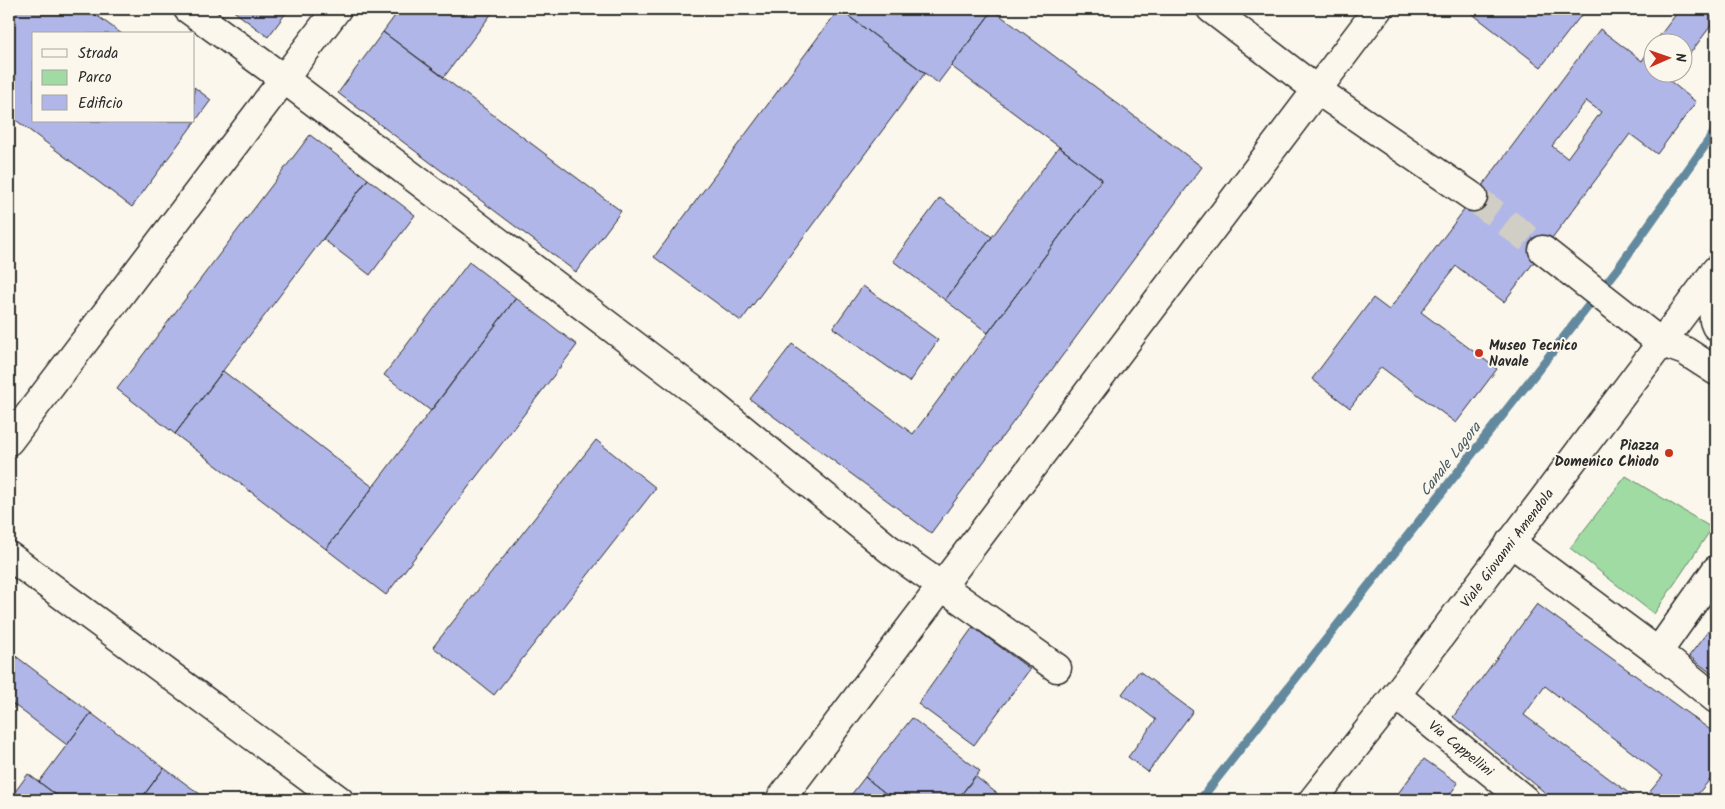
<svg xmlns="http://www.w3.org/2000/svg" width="1725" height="809" font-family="Kalam,sans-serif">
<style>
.green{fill:#9fdba2;stroke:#658366}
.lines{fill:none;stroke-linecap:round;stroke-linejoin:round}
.stream{stroke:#64899e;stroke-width:9}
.building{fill:#b0b6e7;stroke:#2b2b2b;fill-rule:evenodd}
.minor-tunnel{stroke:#d1cec5;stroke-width:28;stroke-dasharray:28 14;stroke-linecap:butt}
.minor-casing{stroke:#2b2b2b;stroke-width:31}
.major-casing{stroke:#2b2b2b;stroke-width:31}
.minor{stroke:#fbf7ec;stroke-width:28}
.major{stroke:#fbf7ec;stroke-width:28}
.poi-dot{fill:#c8321e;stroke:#fbf7ec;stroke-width:2}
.labels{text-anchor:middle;stroke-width:4;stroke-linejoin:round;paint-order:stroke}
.poi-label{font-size:14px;font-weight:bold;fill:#2b2b2b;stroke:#fbf7ec;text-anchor:start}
.street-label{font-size:14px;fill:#2b2b2b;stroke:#fbf7ec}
.water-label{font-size:15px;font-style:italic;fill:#485a64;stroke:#fbf7ec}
</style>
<rect width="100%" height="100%" fill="#fbf7ec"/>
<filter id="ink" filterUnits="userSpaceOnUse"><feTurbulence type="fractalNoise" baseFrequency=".02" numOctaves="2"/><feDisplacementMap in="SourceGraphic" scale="10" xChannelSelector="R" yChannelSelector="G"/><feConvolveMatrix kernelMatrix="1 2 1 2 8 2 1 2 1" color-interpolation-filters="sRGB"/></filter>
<g filter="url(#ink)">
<!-- green -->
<path class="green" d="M1626,476l86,52 -58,86 -84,-66z"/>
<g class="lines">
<!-- stream -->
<path class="stream" d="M1200,800l419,-533 97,-137"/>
</g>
<!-- building -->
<path class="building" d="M9,9h79l34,25h-88v87h160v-34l17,13 -79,107 -123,-92z
M231,9h58l-21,28z
M400,9h95l-51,68 -61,-45z
M839,9l86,64 -184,248 -87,-64z
M839,9h153l1,1 -55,73z
M1466,9h120l-45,58z
M1680,9h36v10l-34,45v-22h-27z
M993,10l209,157 -271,366 -181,-134 42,-55 121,90 189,-255 -151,-113z
M1600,29l42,32 10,-15v26h24l-6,9 26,21 -39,52 -27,-20 -126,168 -48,-36 -35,46 76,57 -41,54 -75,-56 -31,41 -38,-29 61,-81 16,12zM1586,101l15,11 -34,46 -15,-12z
M383,32l238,179 -45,61 -238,-179z
M310,135l58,44 -193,255 -58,-45z
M1059,147l43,32 -114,154 -43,-33z
M368,179l47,36 -45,60 -47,-36z
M940,198l52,39 -47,63 -52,-39z
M469,262l47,36 -85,113 -47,-36z
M863,286l75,54 -29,42 -76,-54z
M516,298l61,47 -191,250 -60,-46z
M223,371l150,116 -47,62 -151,-115z
M596,440l60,48 -162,207 -61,-48z
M1537,604l179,130v38l-23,28h-50l20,-24 -118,-90 -21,29 114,85h-84l-101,-83z
M1716,621v56l-27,-21z
M973,627l57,42 -56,76 -56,-41z
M9,651l82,62 -24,32 -58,-44z
M1139,671l54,40 -45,61 -20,-15 28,-37 -34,-26z
M9,701l6,5 -6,7z
M91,713l73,55 -24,32h-77l-24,-18z
M912,718l68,53 -23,29h-63l-29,-23z
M1424,759l34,24 -12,17h-53z
M164,768l44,32h-64l-2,-2z
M28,774l11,8 24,18h-54z
M975,776l30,24h-48z
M865,777l29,23h-47z"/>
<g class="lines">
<!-- minor-tunnel -->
<path class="minor-tunnel" d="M1473,197l70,53"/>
<!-- minor casing -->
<g class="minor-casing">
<g id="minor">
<path d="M188,9l96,70 428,325 177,145 168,119"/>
<path d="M1211,9l106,81 156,107"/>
<path d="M1543,250l117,92 25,9 31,20"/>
<path d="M1711,278l3,43 2,5"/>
<path d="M9,441l328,-432"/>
<path d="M1510,542l148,110 58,-82"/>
<path d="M9,556l330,244"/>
<path d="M1658,652l58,47"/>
<path id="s1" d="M1396,695l129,105"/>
<path d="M780,800l598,-791"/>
</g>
</g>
<!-- major casing -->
<g class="major-casing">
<g id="major">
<path id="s2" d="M1313,800l83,-105 320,-425"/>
</g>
</g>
<!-- minor -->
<use href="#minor" class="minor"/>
<!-- major -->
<use href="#major" class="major"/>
</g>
</g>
<!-- markers -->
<g class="poi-dot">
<circle cx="1479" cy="353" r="5"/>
<circle cx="1669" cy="453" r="5"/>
</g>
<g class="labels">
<!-- poi labels -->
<g class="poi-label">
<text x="1489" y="350">Museo Tecnico<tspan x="1489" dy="16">Navale</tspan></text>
<text x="1659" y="450" text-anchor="end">Piazza<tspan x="1659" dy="16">Domenico Chiodo</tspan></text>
</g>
<!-- street labels -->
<g class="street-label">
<text dy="5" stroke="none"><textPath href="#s2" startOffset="318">Viale Giovanni Amendola</textPath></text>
<text dy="5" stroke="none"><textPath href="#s1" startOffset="84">Via Cappellini</textPath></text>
</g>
<!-- water labels -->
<g class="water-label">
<text transform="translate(1450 459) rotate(-52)" y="5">Canale Lagora</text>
</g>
</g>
<!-- margin -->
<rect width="1725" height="809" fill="none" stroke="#fbf7ec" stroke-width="30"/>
<rect x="15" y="15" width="1695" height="779" fill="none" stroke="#2b2b2b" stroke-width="2" filter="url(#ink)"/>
<!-- legend -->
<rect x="32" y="32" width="162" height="90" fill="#fbf7ec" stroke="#a8a59f"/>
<rect x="42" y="49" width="25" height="8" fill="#fbf7ec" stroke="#a8a59f"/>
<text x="78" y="58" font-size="15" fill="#2b2b2b">Strada</text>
<rect x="42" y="70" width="25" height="15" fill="#9fdba2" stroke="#a8a59f"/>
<text x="78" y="82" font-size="15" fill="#2b2b2b">Parco</text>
<rect x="42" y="95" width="25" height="15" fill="#b0b6e7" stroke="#a8a59f"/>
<text x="78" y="108" font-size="15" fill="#2b2b2b">Edificio</text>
<!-- north arrow -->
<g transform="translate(1668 58) rotate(88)"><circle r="24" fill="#fbf7ec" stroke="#a8a59f"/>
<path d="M0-4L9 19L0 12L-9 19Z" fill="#c8321e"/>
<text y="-8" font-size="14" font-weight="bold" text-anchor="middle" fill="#2b2b2b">N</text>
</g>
</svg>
